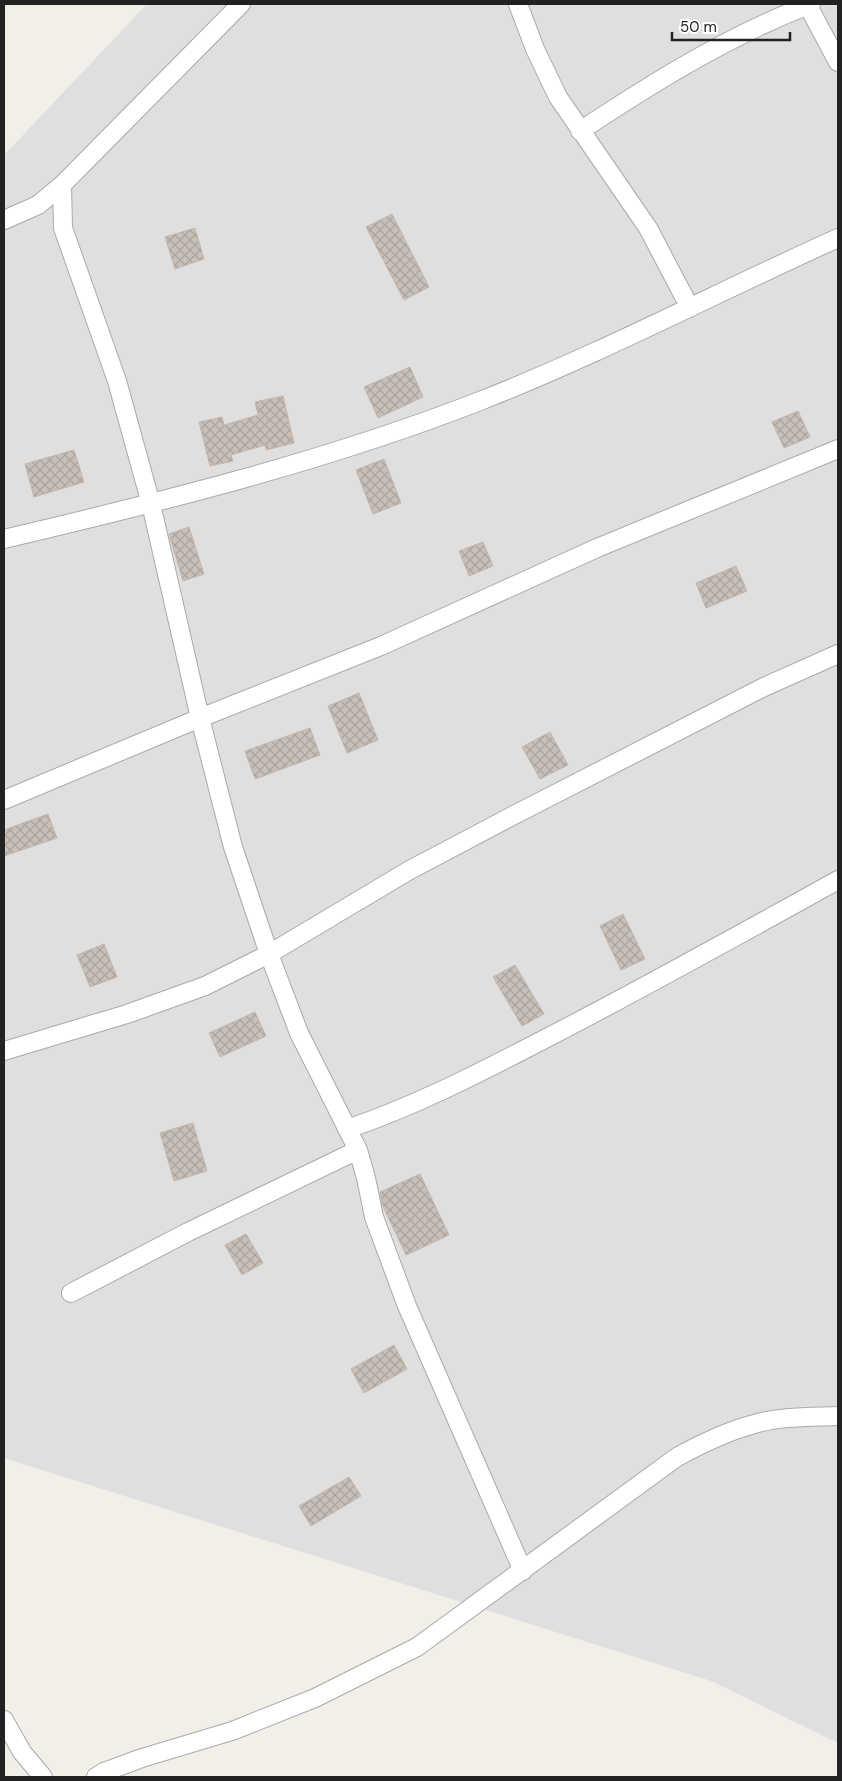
<svg xmlns="http://www.w3.org/2000/svg" width="842" height="1781" font-family="'DM Sans',sans-serif">
<style>
.residential{fill:#e0dfdf}
.building{fill:url(#building-cross-hatch);stroke:#c4b6ab}
.lines{fill:none;stroke-linecap:round;stroke-linejoin:round}
.minor-casing{stroke:#a9a9a9;stroke-width:20}
.minor{stroke:#fff;stroke-width:18}
</style>
<defs>
<pattern id="building-cross-hatch" width="8" height="8" patternUnits="userSpaceOnUse" patternTransform="scale(1.25)"><rect width="8" height="8" fill="#c7bfb8"/><path d="M0 0l8 8M0 8l8-8" fill="none" stroke="#aba49e"/></pattern>
</defs>
<rect width="100%" height="100%" fill="#f2efe9"/>
<!-- residential -->
<path class="residential" d="M147,4h691v1739l-127,-62 -707,-223v-1303z"/>
<!-- building -->
<path class="building" d="M392,214l37,73 -25,13 -38,-73z
M195,228l9,31 -29,10 -10,-32z
M410,367l13,30 -45,21 -14,-31z
M283,396l11,47 -28,7 -1,-5 -34,10 2,6 -23,5 -11,-44 23,-5 2,8 34,-10 -3,-13z
M798,411l12,26 -26,11 -12,-26z
M74,450l10,32 -50,15 -9,-33z
M384,459l17,44 -28,11 -17,-44z
M189,527l15,47 -21,7 -14,-47z
M483,542l10,24 -24,10 -10,-25z
M736,566l11,25 -41,17 -10,-25z
M359,693l19,47 -31,13 -19,-47z
M310,728l10,27 -65,24 -10,-28z
M550,732l18,33 -28,14 -18,-32z
M48,814l9,24 -53,18v-26z
M623,914l22,45 -24,11 -21,-44z
M104,944l13,33 -27,10 -13,-32z
M515,965l29,49 -22,12 -29,-49z
M255,1012l11,24 -46,21 -11,-24z
M193,1123l14,48 -33,10 -14,-48z
M420,1174l29,61 -43,20 -24,-51 -2,-12z
M246,1234l17,29 -21,12 -17,-30z
M394,1345l13,24 -43,24 -13,-24z
M349,1477l12,19 -50,30 -12,-20z"/>
<g class="lines">
<!-- minor casing -->
<g class="minor-casing">
<path id="minor" d="M518,4l17,45 23,48 90,131 42,80
M807,4l31,58
M580,131c74,-49 148,-95 231,-127
M62,185l1,43 54,153 34,123 49,214 33,129 36,107 30,79 59,117 8,28 8,39 33,89 116,265
M4,220l34,-15 24,-20 179,-181
M4,539c161,-38 322,-78 476,-138 122,-48 238,-109 358,-163
M4,800l196,-82 181,-72 216,-98 241,-99
M4,1051l123,-37 78,-28 64,-32 139,-83 106,-56 250,-128 74,-33
M347,1129c66,-22 130,-55 192,-87 101,-52 200,-107 299,-162
M71,1293l117,-61 170,-82
M4,1720l18,32 21,25
M96,1777l8,-5 38,-14 90,-27 83,-33 102,-51 260,-190c24,-13 48,-25 74,-32 27,-9 59,-8 87,-9"/>
</g>
<!-- minor -->
<use href="#minor" class="minor"/>
</g>
<!-- border -->
<rect width="842" height="1781" fill="none" stroke="#222222" stroke-width="10"/>
<!-- scale -->
<path d="M672 32v8h118v-8" fill="none" stroke="#222222" stroke-width="2.5"/>
<text x="680" y="32" font-size="15" fill="#222222" stroke="#ffffff" stroke-width="4" paint-order="stroke">50 m</text>
</svg>
